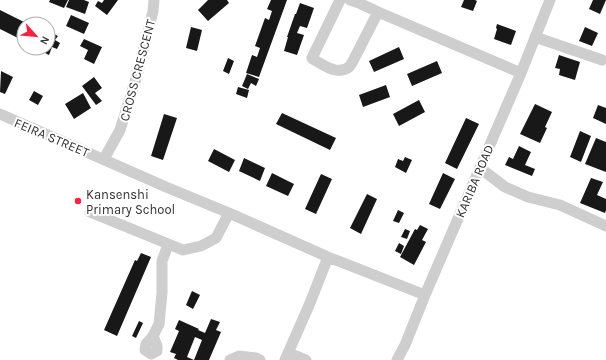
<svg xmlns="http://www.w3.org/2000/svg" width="606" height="360" font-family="Karla,sans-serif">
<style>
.building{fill:#181818}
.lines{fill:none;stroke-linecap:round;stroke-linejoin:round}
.minor{stroke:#cecece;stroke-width:11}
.poi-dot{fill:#f62442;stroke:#fff;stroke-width:1.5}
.labels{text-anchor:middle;stroke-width:4;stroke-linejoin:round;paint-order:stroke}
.street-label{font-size:13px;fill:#313131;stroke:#fff}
.poi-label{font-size:13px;fill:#313131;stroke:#fff;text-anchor:start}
</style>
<rect width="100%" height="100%" fill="#fff"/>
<!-- building -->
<path class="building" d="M50,0h18l-4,8 -15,-6z
M69,0h15l5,2 -4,12 -19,-7z
M104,0h14l-11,15 -12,-9 3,-5 4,2z
M208,0h19l2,3 -21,18 -10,-11z
M271,0h16l-28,77 -13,-4 6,-18 5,2 3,-9 -5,-2 10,-28 4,2 3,-9 -5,-2z
M464,0h11l2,1 -4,10 -12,-4z
M593,0h13l-6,14 -11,-5z
M300,3l14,5 -7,20 -7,-2 -3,7 7,2 -7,20 -13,-4 4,-14h-1l8,-23h1z
M0,10l28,14h-4v17l-24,-12z
M71,15l18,8 -5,11 -18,-8z
M497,24l19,7 -5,14 -17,-6 3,-10 -1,-1z
M191,27l11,3 -5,21 -11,-3z
M585,27l13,6 -6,13 -13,-5z
M50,32l8,4 -3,4 5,3 -3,6 -5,-2 -3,8 -8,-4 2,-3h5v-11z
M84,39l18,8 -8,17 -10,-5 4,-9 -8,-4z
M399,47l5,12 -30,13 -5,-11z
M559,55l21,7 -5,18 -16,-5 1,-6 -5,-1z
M228,58l6,3 -5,13 -6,-3z
M437,61l5,12 -30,13 -5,-12z
M1,71l12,6 -8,17 -5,-2z
M247,74l12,5 -3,7 -5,-3 -3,6 -6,-3z
M94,77l8,11 -7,5 7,8 -6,4 -14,-19z
M386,85l4,12 -27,10 -4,-12z
M238,87l11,3 -2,8 -11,-4z
M34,91l9,5 -5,9 -9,-5z
M83,93l8,15 -17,11 -9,-15z
M419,100l6,12 -26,14 -6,-12z
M535,104l17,8 -7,15 2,1 -7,15 -20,-9z
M598,105l8,3v16l-13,-6z
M282,113l54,25 -6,12 -54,-26z
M164,114l13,4 -14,42 -12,-4z
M466,118l13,6 -22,45 -12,-6z
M580,131l11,5 -10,26 -11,-5z
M596,138l10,4v30l-21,-8z
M519,146l12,6 -6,13 10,4 -3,7 -27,-11 4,-8 4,2z
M214,149l21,11 -6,12 -21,-11z
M405,157l7,3 -6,13 -11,-6 3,-8 5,2z
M244,158l21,10 -5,13 -21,-10z
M272,173l22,11 -6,12 -22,-10z
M443,173l12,6 -15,30 -11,-5z
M321,174l11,5 -16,35 -11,-5z
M591,178l12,4 -6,13 9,4v11l-1,3 -25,-10z
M367,194l10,5 -16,35 -11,-6z
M398,210l6,3 -5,10 -6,-2z
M420,225l8,4 -6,11 4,2 -12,23 -14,-8 15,-28 2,1z
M405,229l5,2 -3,8 -6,-2z
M399,243l5,3 -3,8 -6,-3z
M141,253l10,4 -34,79 -13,-6 31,-70 2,1z
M192,291l8,4 -7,14 -7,-4z
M211,319l9,3 -4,8 5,2 -12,28h-15l8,-20 -7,-3 -8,20 7,3h-16l-4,-2 2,-4 -6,-2 9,-21 -4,-2 4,-9 20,9 -1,1 7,3z
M139,321l4,2 -7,15 -4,-2z"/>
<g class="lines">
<!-- minor -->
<path class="minor" d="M340,0l-28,58 1,1c10,6 25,17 36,8 2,-2 3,-4 4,-6l25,-49
M350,0l9,3 19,9 143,61
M535,37l67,23
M0,114l166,73 63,26 99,44 97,38
M104,159l16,-29 18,-58 15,-61 1,-11
M480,168l25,19 23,10 32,8 46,21
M90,212l93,38 18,-4 15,-8 13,-25
M153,336l4,10v5l-6,3 -6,-4 1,-6 7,-8 6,-12 3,-31v-32l6,-16
M289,353l17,7
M230,360l9,-4 17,2 4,2
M285,360l25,-57 18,-46
M397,360l8,-15 20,-50 96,-222 29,-73"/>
</g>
<!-- markers -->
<circle class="poi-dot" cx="78" cy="201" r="4"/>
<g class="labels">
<!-- street labels -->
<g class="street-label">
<text transform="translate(137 70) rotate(-75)" y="5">CROSS CRESCENT</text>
<text transform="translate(52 137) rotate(23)" y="5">FEIRA STREET</text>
<text transform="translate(474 181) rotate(-67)" y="5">KARIBA ROAD</text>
</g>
<!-- poi labels -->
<g class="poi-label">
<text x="86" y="199">Kansenshi<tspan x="86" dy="15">Primary School</tspan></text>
</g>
</g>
<!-- north arrow -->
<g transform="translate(36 36) rotate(117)"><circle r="19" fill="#ffffff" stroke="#adadad"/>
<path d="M0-3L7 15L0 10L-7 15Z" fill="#f62442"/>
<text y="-6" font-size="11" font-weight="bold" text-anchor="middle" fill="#313131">N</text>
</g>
</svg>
